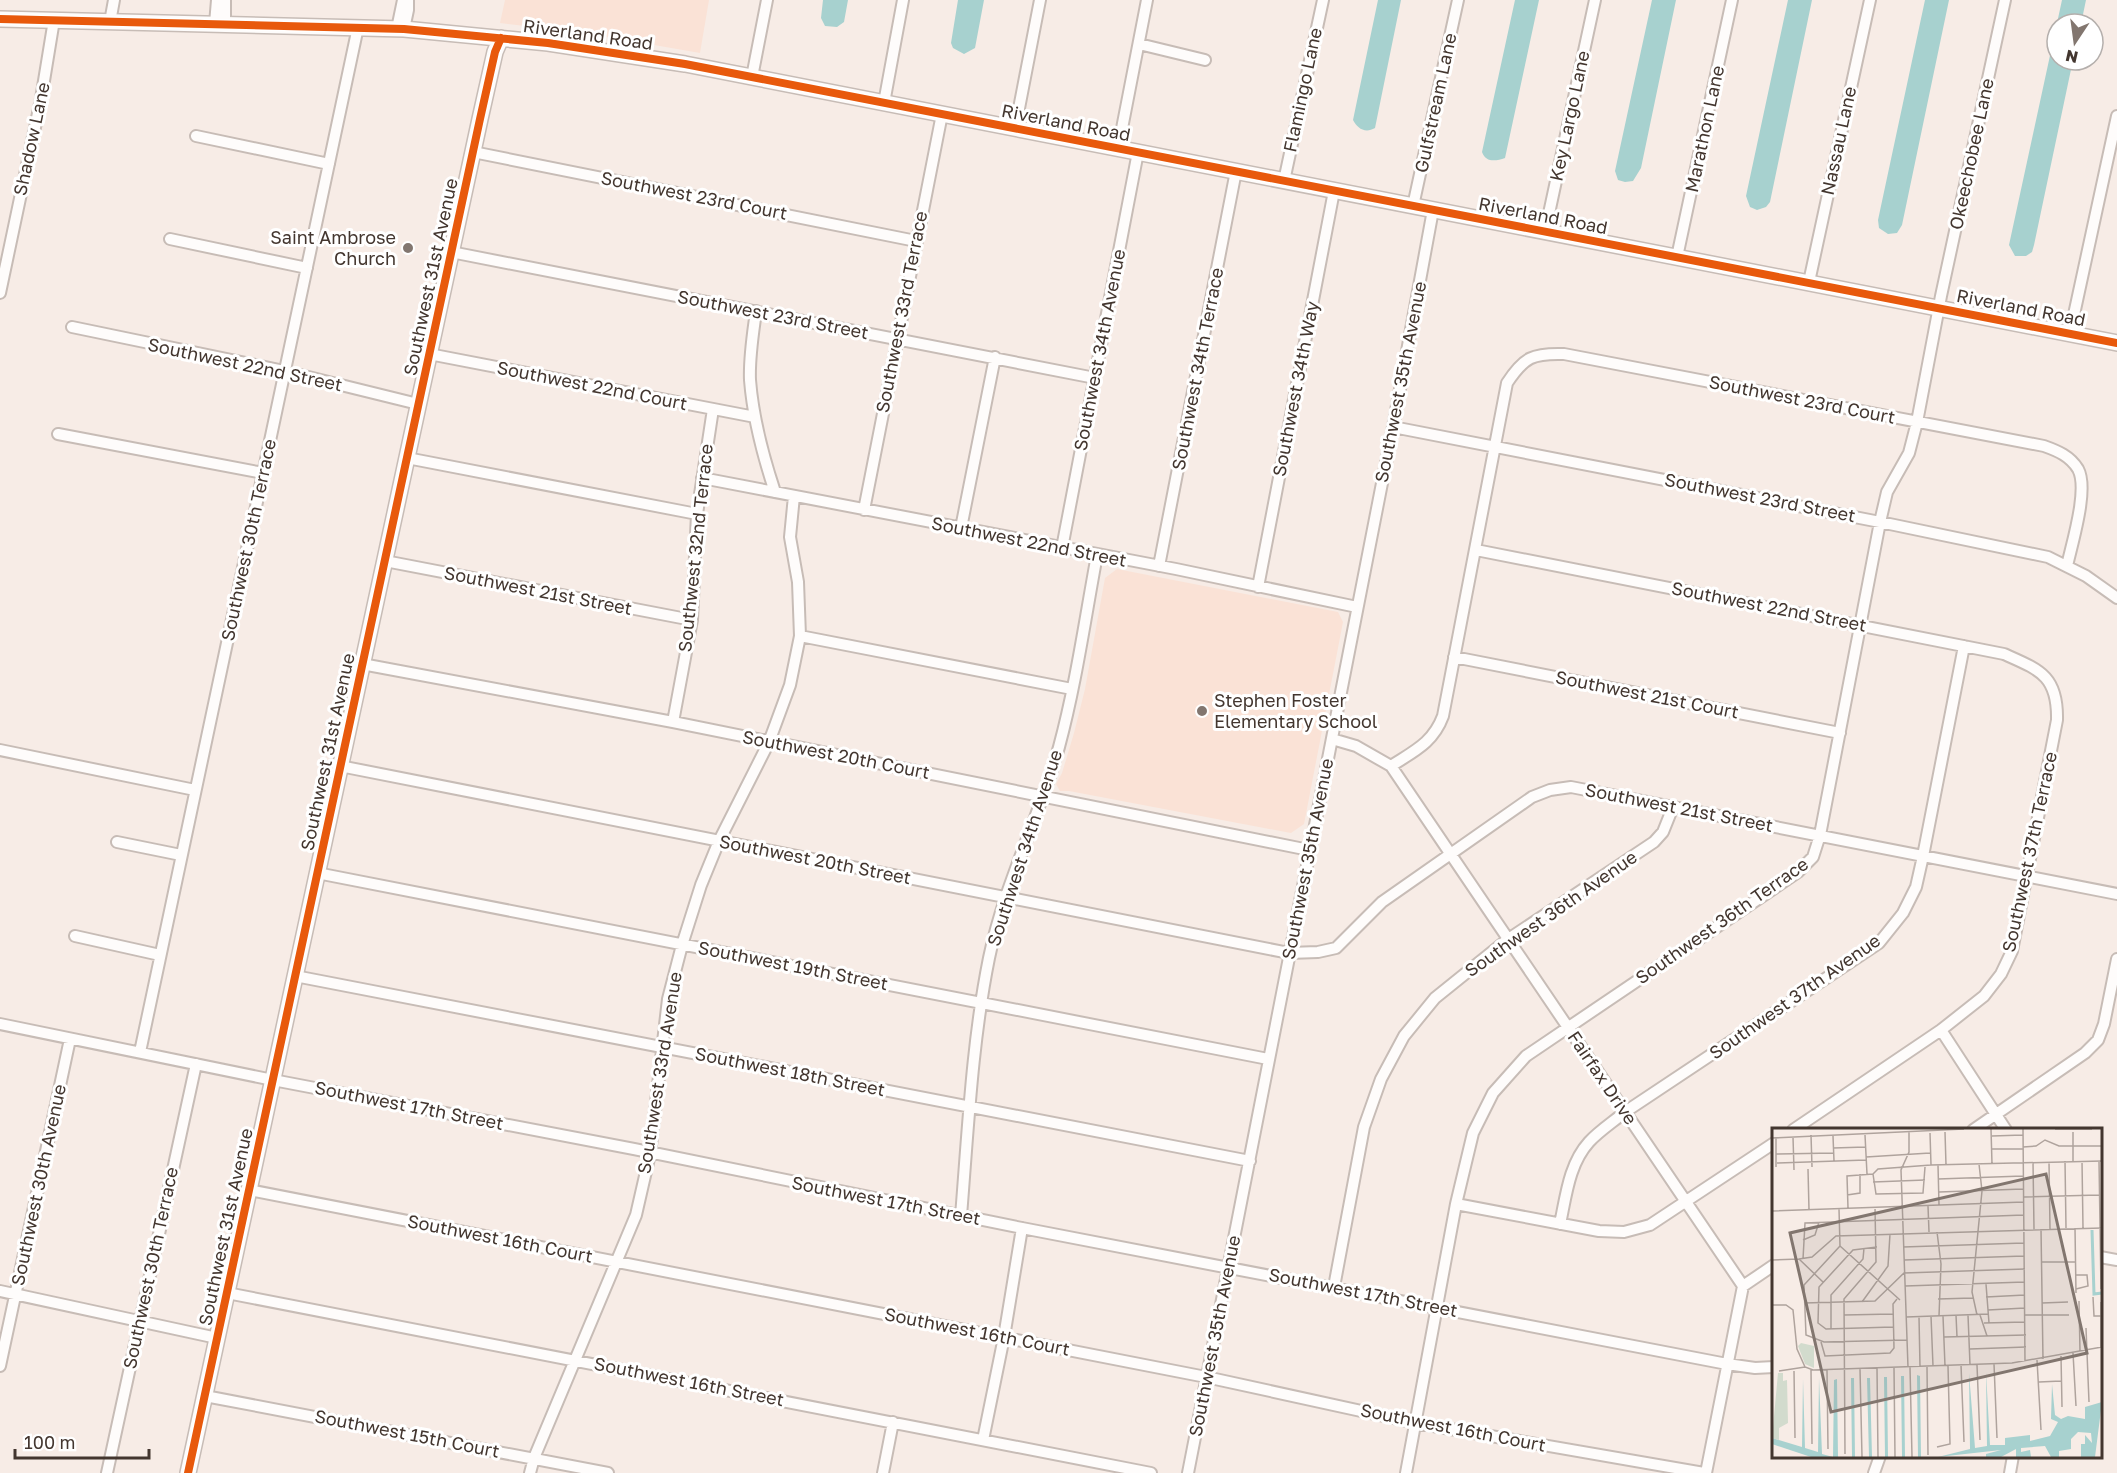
<svg xmlns="http://www.w3.org/2000/svg" width="2117" height="1473" font-family="'Golos Text',sans-serif">
<style>
.built{fill:#fae2d6}
.water{fill:#a7d1cf}
.lines{fill:none;stroke-linecap:round;stroke-linejoin:round}
.street-casing{stroke:#c7bcb6;stroke-width:14}
.secondary-casing{stroke:#c7bcb6;stroke-width:18}
.street{stroke:#fefcfb;stroke-width:10}
.secondary{stroke:#fefcfb;stroke-width:15}
.cycleway-casing{stroke:#fff;stroke-width:11}
.cycleway{stroke:#e8590c;stroke-width:8}
.poi-dot{fill:#82766f;stroke:#fff;stroke-width:2}
.labels{text-anchor:middle;stroke-width:6;stroke-linejoin:round;paint-order:stroke}
.street-label{font-size:18px;fill:#43362f;stroke:#fff}
.poi-label{font-size:18px;fill:#43362f;stroke:#fff;text-anchor:end}
.inset-river{fill:none;stroke:#a7d1cf;stroke-width:3}
.inset-road{fill:none;stroke:#afa39d;stroke-width:1.5}
.view{fill:#82766f;fill-opacity:0.15;stroke:#82766f;stroke-width:3}
.inset-edge{fill:none;stroke:#43362f;stroke-width:3}
</style>
<rect width="100%" height="100%" fill="#f7ece6"/>
<!-- built -->
<path class="built" d="M505,0h204l-9,53 -115,-20 -85,-10z
M1117,569l221,43 5,10 -39,202 -13,9 -222,-42h-9l-4,-7 6,-11 12,-40 11,-44 20,-111z"/>
<!-- water -->
<path class="water" d="M823,0h25l-4,22 -7,5 -12,-1 -4,-8z
M958,0h26l-9,48 -11,6 -11,-6 -2,-5z
M1378,0h23l-26,128c-10,6 -18,0 -22,-8z
M1515,0h24l-34,158c-9,3 -19,5 -23,-6z
M1652,0h24l-35,168 -8,13 -8,1 -7,-2 -3,-9z
M1788,0h24l-42,202 -4,5 -9,3 -7,-3 -4,-11z
M1925,0h24l-47,225 -5,8 -9,1 -9,-6 -1,-8z
M2062,0h24l-5,24h-24v36h16l-39,185 -2,7 -6,4h-11l-6,-11z"/>
<g class="lines">
<!-- street casing -->
<g class="street-casing">
<path id="street" d="M225,0v24
M110,22l4,-22
M215,24l2,-24
M397,29l6,-29
M404,29l4,-19v-10
M1139,44l66,16
M752,77l15,-77
M884,103l19,-103
M1015,129l25,-129
M196,136l133,28
M1118,149l29,-149
M473,152l443,89
M1284,181l39,-181
M1413,206l45,-206
M1545,232l50,-232
M170,239l137,29
M451,252l644,126
M1677,257l55,-257
M1809,282l61,-282
M0,293l41,-194 13,-79
M756,311c-3,23 -7,46 -6,69 3,38 13,76 25,112
M72,327l212,44 134,33
M2070,333l47,-217
M429,354l326,63
M1393,427l487,95 168,35 38,19 31,22
M58,434l205,39
M407,458l290,56
M702,478l474,91 181,38
M864,510l78,-396
M961,528l34,-171
M1062,548l76,-396
M1476,550l528,104c36,16 54,22 53,66l-45,231 -11,23 -17,22 -43,34 -148,100
M385,561l307,59
M1159,566l77,-395
M1258,587l76,-396
M800,636l272,53
M1454,657l386,76
M362,664l311,58 636,128
M673,722l19,-102 5,-106 16,-105
M1332,739l24,7 35,20 352,520 -37,187
M0,750l195,40
M340,766l949,187 29,-1 18,-4 46,-46 150,-105 18,-7 21,-3 546,107
M1391,766c23,-15 42,-23 52,-50l64,-333c17,-26 26,-30 57,-29l480,92c14,5 26,10 34,23 11,20 -6,74 -11,97
M117,842l64,13
M317,873l951,186
M75,936l85,19
M295,976l955,185
M0,1024l273,56 361,69 388,79 705,136 28,4 19,-1
M1941,1030l65,100
M140,1052l218,-1025
M1973,1130l112,-77 13,-13 6,-16 13,-65
M249,1190l957,187 210,46 288,50
M1456,1204l143,27 25,1 26,-7 124,-82
M961,1216c7,-86 11,-174 28,-258 15,-73 50,-140 70,-211 17,-63 26,-128 38,-192
M1560,1224c6,-28 9,-60 29,-82 10,-11 24,-20 36,-30l254,-169 24,-30 13,-26 7,-31 41,-210
M2100,1257l17,3
M1743,1286l31,-21
M1334,1287l30,-160 17,-48 23,-43 31,-38 72,-58 147,-98 9,-10 10,-25
M0,1291l217,47
M227,1293l924,180
M0,1366l70,-327
M205,1396l403,77
M983,1440l21,-103 18,-109
M107,1473l89,-409
M530,1473l4,-15 102,-243 14,-61 18,-155 14,-54 19,-60 18,-44 50,-99 21,-57 10,-49 -2,-54 -8,-45 4,-41
M883,1473l10,-51
M1188,1473l205,-1046 40,-217
M1406,1473l50,-269 17,-71 20,-40 33,-37 272,-184 15,-15 7,-22 60,-313 7,-30 22,-39 8,-31 24,-126 64,-296
M1874,1473l6,-17
M2010,1473l3,-17"/>
</g>
<!-- secondary casing -->
<g class="secondary-casing">
<path id="secondary" d="M0,19l404,10 144,14 137,21 1432,279
M188,1473l292,-1354 15,-67 6,-14"/>
</g>
<!-- street -->
<use href="#street" class="street"/>
<!-- secondary -->
<use href="#secondary" class="secondary"/>
<!-- cycleway casing -->
<g class="cycleway-casing">
<path id="cycleway" d="M0,19l404,10 144,14 137,21 1432,279
M188,1473l292,-1354 15,-67 6,-14"/>
</g>
<!-- cycleway -->
<use href="#cycleway" class="cycleway"/>
</g>
<!-- markers -->
<g class="poi-dot">
<circle cx="408" cy="248" r="6"/>
<circle cx="1202" cy="711" r="6"/>
</g>
<g class="labels">
<!-- street labels -->
<g class="street-label">
<text transform="translate(588 35) rotate(8)" y="6">Riverland Road</text>
<text transform="translate(1303 90) rotate(-78)" y="6">Flamingo Lane</text>
<text transform="translate(1436 103) rotate(-78)" y="6">Gulfstream Lane</text>
<text transform="translate(1570 116) rotate(-78)" y="6">Key Largo Lane</text>
<text transform="translate(1066 123) rotate(11)" y="6">Riverland Road</text>
<text transform="translate(1705 129) rotate(-78)" y="6">Marathon Lane</text>
<text transform="translate(32 139) rotate(-78)" y="6">Shadow Lane</text>
<text transform="translate(1839 141) rotate(-78)" y="6">Nassau Lane</text>
<text transform="translate(1972 154) rotate(-78)" y="6">Okeechobee Lane</text>
<text transform="translate(694 196) rotate(11)" y="6">Southwest 23rd Court</text>
<text transform="translate(1543 216) rotate(11)" y="6">Riverland Road</text>
<text transform="translate(431 277) rotate(-78)" y="6">Southwest 31st Avenue</text>
<text transform="translate(2021 308) rotate(11)" y="6">Riverland Road</text>
<text transform="translate(902 312) rotate(-79)" y="6">Southwest 33rd Terrace</text>
<text transform="translate(773 315) rotate(11)" y="6">Southwest 23rd Street</text>
<text transform="translate(1100 350) rotate(-79)" y="6">Southwest 34th Avenue</text>
<text transform="translate(245 365) rotate(12)" y="6">Southwest 22nd Street</text>
<text transform="translate(1198 369) rotate(-79)" y="6">Southwest 34th Terrace</text>
<text transform="translate(1401 382) rotate(-79)" y="6">Southwest 35th Avenue</text>
<text transform="translate(592 386) rotate(11)" y="6">Southwest 22nd Court</text>
<text transform="translate(1296 389) rotate(-79)" y="6">Southwest 34th Way</text>
<text transform="translate(1802 400) rotate(11)" y="6">Southwest 23rd Court</text>
<text transform="translate(1760 498) rotate(11)" y="6">Southwest 23rd Street</text>
<text transform="translate(249 540) rotate(-78)" y="6">Southwest 30th Terrace</text>
<text transform="translate(1029 542) rotate(11)" y="6">Southwest 22nd Street</text>
<text transform="translate(696 548) rotate(-84)" y="6">Southwest 32nd Terrace</text>
<text transform="translate(538 591) rotate(11)" y="6">Southwest 21st Street</text>
<text transform="translate(1769 607) rotate(11)" y="6">Southwest 22nd Street</text>
<text transform="translate(1647 695) rotate(11)" y="6">Southwest 21st Court</text>
<text transform="translate(328 752) rotate(-78)" y="6">Southwest 31st Avenue</text>
<text transform="translate(836 755) rotate(11)" y="6">Southwest 20th Court</text>
<text transform="translate(1679 808) rotate(11)" y="6">Southwest 21st Street</text>
<text transform="translate(1025 848) rotate(-72)" y="6">Southwest 34th Avenue</text>
<text transform="translate(2030 852) rotate(-78)" y="6">Southwest 37th Terrace</text>
<text transform="translate(1308 859) rotate(-79)" y="6">Southwest 35th Avenue</text>
<text transform="translate(815 860) rotate(11)" y="6">Southwest 20th Street</text>
<text transform="translate(1551 914) rotate(-35)" y="6">Southwest 36th Avenue</text>
<text transform="translate(1722 921) rotate(-35)" y="6">Southwest 36th Terrace</text>
<text transform="translate(793 966) rotate(11)" y="6">Southwest 19th Street</text>
<text transform="translate(1795 997) rotate(-35)" y="6">Southwest 37th Avenue</text>
<text transform="translate(790 1072) rotate(11)" y="6">Southwest 18th Street</text>
<text transform="translate(660 1073) rotate(-81)" y="6">Southwest 33rd Avenue</text>
<text transform="translate(1602 1078) rotate(56)" y="6">Fairfax Drive</text>
<text transform="translate(409 1106) rotate(11)" y="6">Southwest 17th Street</text>
<text transform="translate(39 1185) rotate(-78)" y="6">Southwest 30th Avenue</text>
<text transform="translate(886 1201) rotate(11)" y="6">Southwest 17th Street</text>
<text transform="translate(226 1227) rotate(-78)" y="6">Southwest 31st Avenue</text>
<text transform="translate(500 1239) rotate(11)" y="6">Southwest 16th Court</text>
<text transform="translate(151 1268) rotate(-78)" y="6">Southwest 30th Terrace</text>
<text transform="translate(1363 1293) rotate(11)" y="6">Southwest 17th Street</text>
<text transform="translate(977 1332) rotate(11)" y="6">Southwest 16th Court</text>
<text transform="translate(1215 1336) rotate(-79)" y="6">Southwest 35th Avenue</text>
<text transform="translate(689 1382) rotate(11)" y="6">Southwest 16th Street</text>
<text transform="translate(1453 1428) rotate(11)" y="6">Southwest 16th Court</text>
<text transform="translate(407 1434) rotate(11)" y="6">Southwest 15th Court</text>
</g>
<!-- poi labels -->
<g class="poi-label">
<text x="396" y="244">Saint Ambrose<tspan x="396" dy="21">Church</tspan></text>
<text x="1214" y="707" text-anchor="start">Stephen Foster<tspan x="1214" dy="21">Elementary School</tspan></text>
</g>
</g>
<!-- overview -->
<g transform="translate(1772 1128)">
<rect width="330" height="330" fill="#f7ece6"/>
<path d="M29,215l13,3v22l-9,-4 -7,-18zM6,245h5v8l4,-1 1,43 -9,5v12l-7,-2z" fill="#d2dbcd"/>
<path d="M197,245l6,75 12,-2 -1,-74 4,73h15v-7l25,-3v6l20,-5 8,-14 -7,-3 1,-35 3,31 6,4 7,-3 17,3v-12l17,-5 -7,55h-14v-13h4v-9l7,8 -1,-10 -13,-1 -7,7v10l-12,2v6h-8l-6,-11 -24,2v4l9,-2 1,7h-15v-8l-15,8h-15v-3l15,-4 -63,7 32,-8zM145,247l3,1 1,81h-3zM129,248h3l1,81h-3zM112,249h3l1,80h-3zM47,250l3,76 11,3 1,-77 3,-1 1,78h-27l-39,-13v-6l30,9 1,-68 2,69 13,4zM79,250h3l1,79h-3zM95,250h3l2,79h-3z" fill="#a7d1cf"/>
<path class="inset-river" d="M320,102l2,64 8,-1"/>
<path class="inset-road" d="M219,1l1,35M251,1l2,233M283,1h37M173,4l1,33M301,4v29M158,5l1,32M39,7l1,32M93,7l2,39M61,8l1,25M220,8l31,-1M21,9l1,33M0,10l192,-9M4,10v29M251,19l13,-1 9,-6 14,6h43M61,20l33,-1M220,21h31M4,26l58,-1M94,29l64,-4M293,33l1,67M310,33l1,67M327,33l2,128M261,34l1,67M277,34l1,67M5,35l89,-3M166,37l1,40M36,41l1,41M101,46l5,-5 53,-4 171,-4M101,46l3,20 47,-1 2,-26M166,51l85,-3M101,54l52,-2M167,64l84,-3M75,67l13,-2v-19M252,69l75,-2M156,78l1,26M76,80l-1,-32 26,-2M67,81l1,37 60,54M0,83l252,-9M303,100l1,65M269,101l2,130M165,104l4,32 -2,52M31,112l12,-5 4,-13M68,118l-36,39 2,50 18,7 83,-2M105,119l-24,3 -34,37 -1,36 8,6 67,-2M131,119l121,-4M27,131l13,-2 24,-21 266,-8M31,131l2,-36 219,-8M0,132l27,-1 24,23M132,132l120,-4M270,134h33M304,147h11l1,11 -12,3M214,156l3,39M133,158l120,-4M214,169l39,-2M321,169l1,19h7M166,171l35,-1M307,173l1,51M90,174l26,-36 2,-32M32,175l71,-2 29,-28 121,-4M270,175l26,-1M0,177h14l7,5 4,39 8,18 8,3 199,-7 90,-16M216,182l37,-2M72,187l49,-1M184,187l1,22M196,187l2,50M205,187l-5,-23 10,-101 -3,-27M208,187l7,21M253,187h44M159,188l2,50M171,188l2,50M134,189l83,-3M147,189l1,50M212,195l41,-1M314,200l3,74M59,201v-34l32,-36 1,-11M172,209l82,-2M49,214l4,14 65,-3 4,-5 -1,-44 4,-5M329,219v-45M198,221l56,-2M301,225l3,53M289,228l1,51M0,230v28M265,232l4,70M222,236l3,74M189,237l3,77M205,237l3,75M136,239l-7,-197 8,-18v-20M138,239l2,90M155,239l1,88M105,240l1,89M122,240l1,89M88,241l2,88M39,242l1,74M55,242l1,79M7,243l26,-4M22,243l1,67M267,254l22,-1M165,319l13,-3 -2,-78M73,326l-1,-155 32,-37 -1,-55"/>
<path class="view" d="M274,46l41,179 -256,59 -41,-179z"/>
<rect width="330" height="330" class="inset-edge"/>
</g>
<!-- north arrow -->
<g transform="translate(2075 42) rotate(193)"><circle r="28" fill="#ffffff" stroke="#b4afac" stroke-width="1.5"/>
<path d="M0-4.5L10 22L0 15L-10 22Z" fill="#82766f"/>
<text y="-9" font-size="16" font-weight="bold" text-anchor="middle" fill="#43362f">N</text>
</g>
<!-- scale -->
<path d="M15 1449v9h134v-9" fill="none" stroke="#43362f" stroke-width="3"/>
<text x="24" y="1449" font-size="18" fill="#43362f" stroke="#ffffff" stroke-width="4.5" paint-order="stroke">100 m</text>
</svg>
